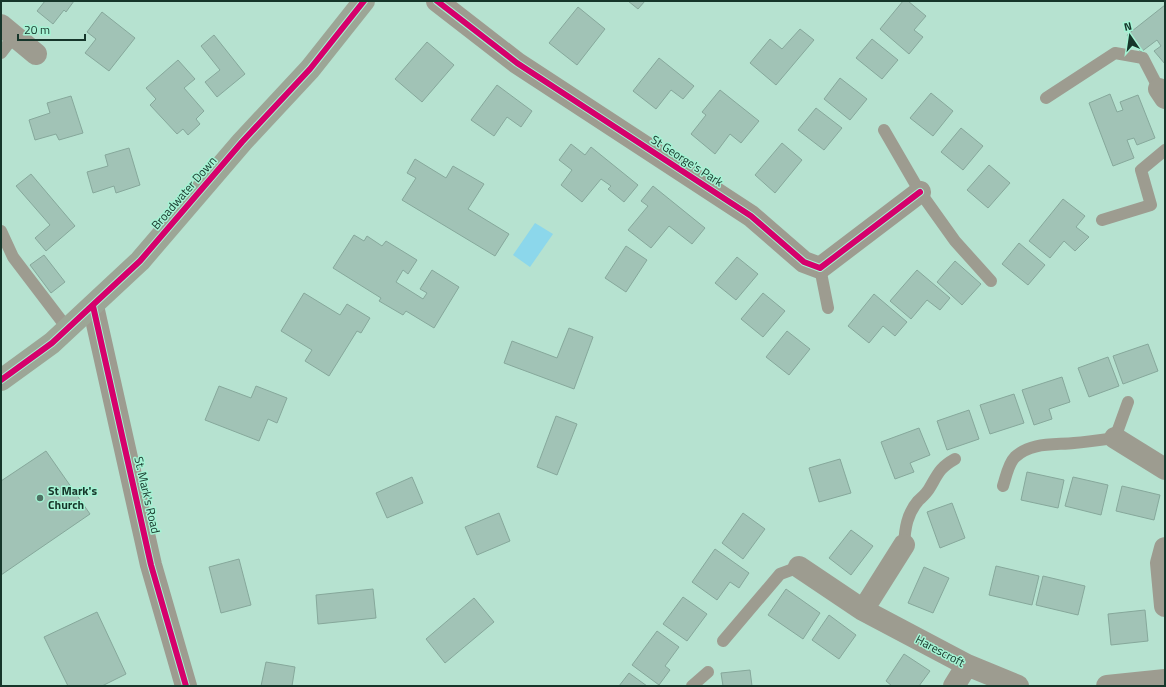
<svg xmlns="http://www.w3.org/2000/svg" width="1166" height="687" font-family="'Titillium Web',sans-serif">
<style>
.water{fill:#8cd7eb}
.building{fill:#a1c3b6;stroke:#86a89b}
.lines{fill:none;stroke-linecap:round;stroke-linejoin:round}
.lane{stroke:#9d9c90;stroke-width:12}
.street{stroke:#9d9c90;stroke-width:22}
.secondary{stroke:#9ca696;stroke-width:22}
.cycleway-casing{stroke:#a5f3d4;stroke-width:8}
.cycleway{stroke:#d6006c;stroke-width:6}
.poi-dot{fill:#4e7264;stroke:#a5f3d4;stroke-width:1.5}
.labels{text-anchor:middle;stroke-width:3;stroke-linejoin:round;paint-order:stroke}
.street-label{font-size:12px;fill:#16362a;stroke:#a5f3d4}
.poi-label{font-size:12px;font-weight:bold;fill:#16362a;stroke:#a5f3d4;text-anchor:start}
</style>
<rect width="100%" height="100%" fill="#b6e2d0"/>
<!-- water -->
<path class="water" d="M535,223l18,11 -23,33 -17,-12z"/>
<!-- building -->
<path class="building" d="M45,1h29l-8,11 -2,-2 -11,14 -16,-13z
M628,1h17l-7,8z
M903,1h5l18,15 -12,14 9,7 -14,17 -29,-25z
M1165,5v59l-11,-13 7,-5 -4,-6 -16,12 -14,-17z
M578,7l27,22 -28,36 -28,-22z
M102,12l33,26 -26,33 -24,-18 11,-14 -9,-7z
M800,29l14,11 -38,45 -26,-22 20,-24 12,10z
M214,35l31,39 -28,23 -12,-15 15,-12 -19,-24z
M872,39l26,21 -16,19 -26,-21z
M427,42l27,23 -32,37 -27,-23z
M659,58l35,28 -11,13 -12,-9 -15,19 -23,-18z
M178,60l17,19 -11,9 20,23 -8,8 4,5 -12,11 -5,-6 -6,5 -27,-29 6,-6 -10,-11z
M840,78l27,21 -17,21 -26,-21z
M497,85l35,26 -11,16 -14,-10 -13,19 -23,-16z
M720,90l39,31 -18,22 -11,-9 -15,20 -24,-20 15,-19 -4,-3z
M931,93l22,18 -20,25 -23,-18z
M1110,94l7,18 6,-2 -3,-8 18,-7 17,43 -18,7 -3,-7 -7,2 7,18 -21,8 -24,-63z
M71,96l12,37 -24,7 -3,-6 -21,6 -6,-20 21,-7 -3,-10z
M816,108l26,20 -18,22 -26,-20z
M961,128l22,18 -20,24 -22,-18z
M782,143l20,17 -27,33 -20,-18z
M571,144l14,11 6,-8 47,38 -14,17 -16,-13 3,-3 -10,-7 -19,23 -21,-17 11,-15 -13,-10z
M129,148l11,37 -24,8 -2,-7 -21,7 -6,-21 21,-6 -3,-11z
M415,159l31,19 7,-12 31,18 -16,25 41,25 -14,22 -93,-56 14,-22 -9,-5z
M989,165l21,18 -22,25 -21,-18z
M31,174l44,52 -29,25 -11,-13 15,-13 -34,-39z
M653,186l52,42 -13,16 -23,-18 -18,22 -23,-18 20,-24 -7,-5z
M1063,199l22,17 -9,11 13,10 -14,14 -11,-10 -14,17 -21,-17z
M354,235l10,6 3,-5 15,10 4,-5 31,19 -9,14 -5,-4 -7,12 27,17 4,-6 -7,-4 12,-19 27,17 -25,41 -28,-17 -3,4 -24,-14 2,-3 -48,-30z
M1019,243l26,22 -17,20 -26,-21z
M626,246l21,14 -21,32 -21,-14z
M44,255l21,27 -14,11 -21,-28z
M737,257l21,17 -22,26 -21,-17z
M955,261l26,23 -19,21 -25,-23z
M917,270l33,28 -10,12 -13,-10 -16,19 -21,-18z
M304,293l36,22 7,-11 23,14 -9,15 -4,-2 -28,45 -24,-15 7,-11 -31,-19z
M763,293l22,18 -22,26 -22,-18z
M874,294l33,28 -12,14 -12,-10 -14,17 -21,-17z
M569,328l24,9 -19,52 -70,-26 8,-22 45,17z
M787,331l23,18 -21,26 -23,-18z
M1148,344l10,27 -35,13 -10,-28z
M1108,357l11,29 -30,11 -11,-29z
M1062,377l8,25 -21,7 3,10 -18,6 -12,-35z
M219,386l32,12 5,-12 31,12 -10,25 -9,-4 -9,22 -54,-21z
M1014,394l10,29 -34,11 -10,-29z
M969,410l10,29 -32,11 -10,-29z
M556,416l21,8 -20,51 -20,-8z
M919,428l11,27 -20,8 4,9 -19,7 -14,-37z
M46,451l44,63 -89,61v-94z
M840,459l11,34 -32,9 -10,-34z
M1027,472l37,8 -6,28 -37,-8z
M412,477l11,26 -36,15 -11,-25z
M1073,477l35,8 -7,30 -36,-9z
M1122,486l38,9 -6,25 -38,-9z
M952,503l13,35 -25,10 -13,-36z
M499,513l11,28 -33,14 -12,-28z
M743,513l22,16 -22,30 -21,-16z
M851,530l22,16 -22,29 -22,-17z
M715,549l34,24 -10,15 -9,-6 -13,18 -25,-18z
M239,559l12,46 -30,8 -12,-46z
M996,566l43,10 -7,29 -43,-10z
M924,567l25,11 -16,35 -25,-10z
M1043,576l42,10 -7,29 -42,-10z
M373,589l3,29 -58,6 -2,-29z
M786,589l34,24 -17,26 -35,-24z
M683,597l24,17 -20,27 -24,-17z
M474,598l20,24 -49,41 -19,-24z
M1145,610l3,31 -37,4 -3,-31z
M97,612l29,62 -24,12h-34l-24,-49z
M829,615l27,20 -17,24 -27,-19z
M657,631l22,16 -14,19 5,4 -11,15 -27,-20z
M904,654l26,17 -11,15h-27l-6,-5z
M266,662l29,5 -3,19h-31z
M750,670l2,16h-29l-2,-13z
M629,673l18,13h-28z"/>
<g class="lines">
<!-- lane -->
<path class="lane" d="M1,53l13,-17
M1046,98l69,-45 28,5 16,31
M884,130l36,62 35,49 36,40
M1102,220l49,-15 -10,-35 24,-20
M1,231l12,26 54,71
M820,268l8,40
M1003,486c3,-9 5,-22 12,-29 16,-15 39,-12 59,-14 14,-1 27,-3 41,-5l13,-36
M904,545c1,-17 3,-31 14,-44 4,-4 8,-7 11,-12 9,-15 10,-21 26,-30
M723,641l57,-67 19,-7
M692,686l16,-14"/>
<!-- street -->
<path class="street" d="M437,1l80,62 234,153 53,46 16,6 100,-76
M1,25l35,29
M1159,89l6,9
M93,306l58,259 35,121
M1115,438l50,31
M1165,548l-4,15 4,43
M799,567l64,43 104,55 51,21
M863,610l41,-65
M954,686l13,-21
M1107,686l58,-6"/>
<!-- secondary -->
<path class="secondary" d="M1,380l51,-37 88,-82 102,-119 68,-73 54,-68"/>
<!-- cycleway casing -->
<g class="cycleway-casing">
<path id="cycleway" d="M437,1l80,62 234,153 53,46 16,6 100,-76
M93,306l58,259 35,121
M1,380l51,-37 88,-82 102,-119 68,-73 54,-68"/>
</g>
<!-- cycleway -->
<use href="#cycleway" class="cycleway"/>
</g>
<!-- markers -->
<circle class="poi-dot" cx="40" cy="498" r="4"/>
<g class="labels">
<!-- street labels -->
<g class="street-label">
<text transform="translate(687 161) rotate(33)" y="4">St George's Park</text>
<text transform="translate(184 193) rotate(-49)" y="4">Broadwater Down</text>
<text transform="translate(147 495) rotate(77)" y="4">St. Mark's Road</text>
<text transform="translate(940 651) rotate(28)" y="4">Harescroft</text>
</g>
<!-- poi labels -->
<g class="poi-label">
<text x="48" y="495">St Mark's<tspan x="48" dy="14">Church</tspan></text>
</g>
</g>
<!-- border -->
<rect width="1166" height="687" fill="none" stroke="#16362a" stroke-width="4"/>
<!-- north arrow -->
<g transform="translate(1130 36) rotate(347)" stroke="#a5f3d4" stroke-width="3" paint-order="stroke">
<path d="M0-3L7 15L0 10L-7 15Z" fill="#16362a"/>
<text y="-6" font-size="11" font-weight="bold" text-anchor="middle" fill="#16362a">N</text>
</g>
<!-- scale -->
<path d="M18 34v6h67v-6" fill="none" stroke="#16362a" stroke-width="2"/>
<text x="24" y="34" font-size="12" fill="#16362a" stroke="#a5f3d4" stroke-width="3" paint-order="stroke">20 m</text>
</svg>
